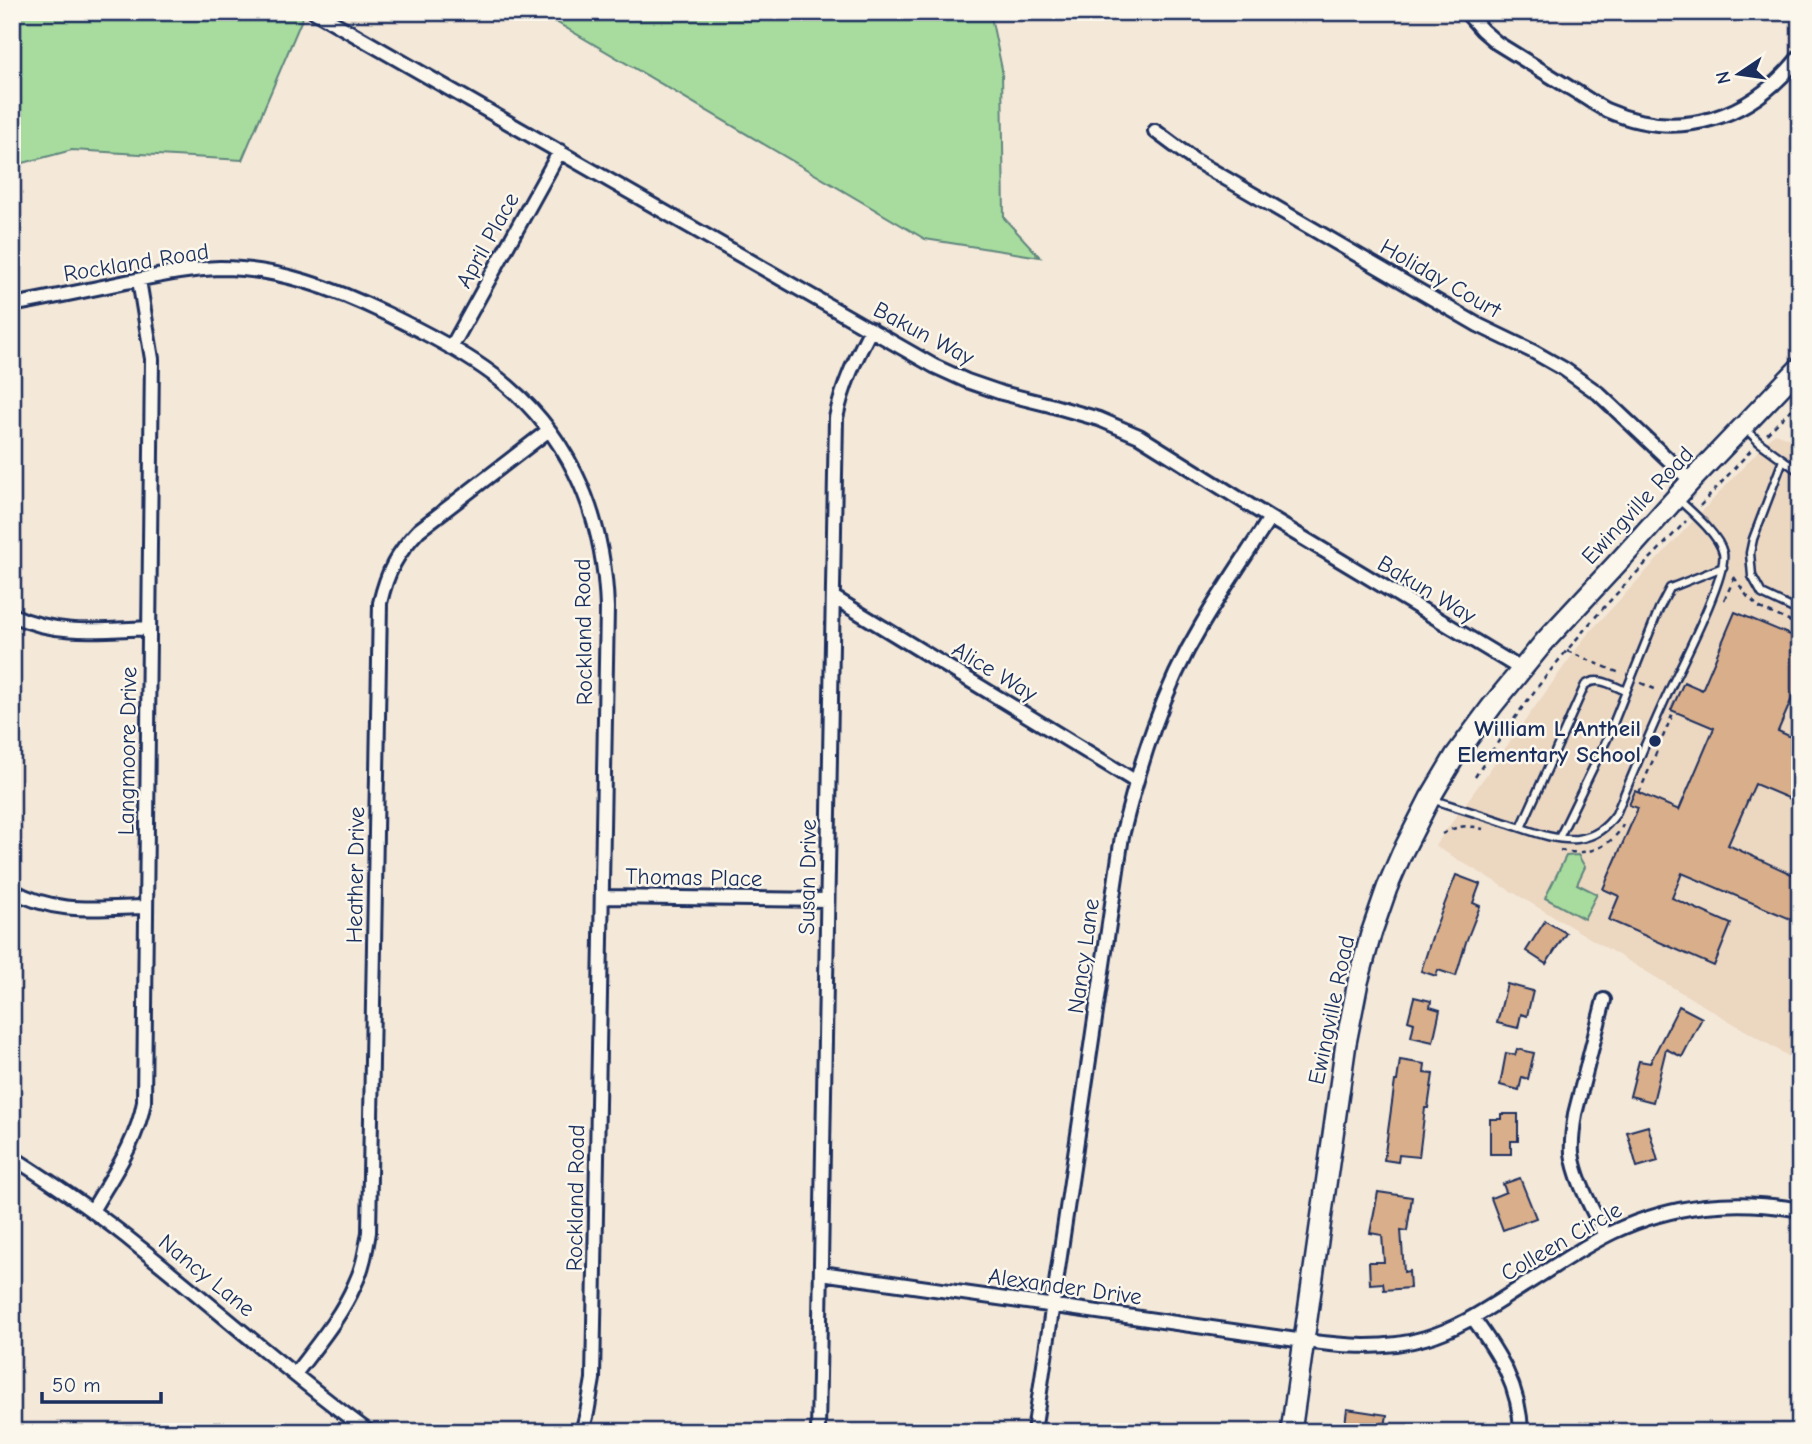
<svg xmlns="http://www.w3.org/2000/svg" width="1812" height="1444" font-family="'Comic Neue',sans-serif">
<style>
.built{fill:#ecd7c1}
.green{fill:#a7dc9e;stroke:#61867e;stroke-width:2}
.building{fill:#d9ae8a;stroke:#1b2f5e;stroke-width:2}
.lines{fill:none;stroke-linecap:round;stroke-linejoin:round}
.lane-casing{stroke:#1b2f5e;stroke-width:11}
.street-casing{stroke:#1b2f5e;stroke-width:18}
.secondary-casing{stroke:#1b2f5e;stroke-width:24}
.path{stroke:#1b2f5e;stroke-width:2.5;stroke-dasharray:5 5;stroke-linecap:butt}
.lane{stroke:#fbf7ec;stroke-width:6}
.street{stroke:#fbf7ec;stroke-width:12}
.secondary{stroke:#fbf7ec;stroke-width:19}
.poi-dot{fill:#1b2f5e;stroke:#fbf7ec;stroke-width:2.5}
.labels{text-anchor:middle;stroke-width:5;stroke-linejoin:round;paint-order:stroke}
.street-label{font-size:23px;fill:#1b2f5e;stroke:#fbf7ec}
.poi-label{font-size:23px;font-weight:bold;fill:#1b2f5e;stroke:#fbf7ec;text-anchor:end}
</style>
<rect width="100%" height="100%" fill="#f4e8d8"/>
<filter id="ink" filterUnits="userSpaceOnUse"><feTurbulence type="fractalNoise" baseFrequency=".0143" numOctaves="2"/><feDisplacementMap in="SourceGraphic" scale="14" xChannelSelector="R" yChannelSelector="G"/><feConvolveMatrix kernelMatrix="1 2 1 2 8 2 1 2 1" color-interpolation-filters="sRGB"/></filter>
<g filter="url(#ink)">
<!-- built -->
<path class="built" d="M1775,433l25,10v620l-365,-217 151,-210z"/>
<!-- green -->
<path class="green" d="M12,12h293l-63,148 -170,-10 -60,16z
M539,12h451l12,57 2,149 36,39 -115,-18z
M1578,855l7,12 -8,17 20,10 -13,25 -39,-21 21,-42z"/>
<!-- building -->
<path class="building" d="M1735,612l65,27v41l-22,51 22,10v62l-45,-19 -27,61 72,33v45l-118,-50 -10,25 59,26 -17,42 -105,-46 10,-24 -16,-7 35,-81 -9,-3 6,-14 44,19 35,-82 -43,-18 13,-28 18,8z
M1456,875l24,9 -7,19 7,3 -14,36 -10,34 -18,-6 -2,6 -15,-5 13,-40z
M1545,921l21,12 -20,31 -20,-13z
M1507,984l26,7 -6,25 -6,-2 -3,14 -21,-5z
M1414,997l17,4 -1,6 10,3 -7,32 -22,-5 3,-14 -6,-2z
M1679,1006l23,12 -20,39 -16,-8 -13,53 -23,-6 9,-35 11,2z
M1517,1049l17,4 -6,26 -6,-2 -3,13 -19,-5 6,-32 9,2z
M1400,1060l25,4 -1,9 9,1 -5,34h-3l-6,49 -20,-2 -1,7 -14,-2 11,-79h2z
M1501,1114h17v27h-7v13h-21v-35h11z
M1648,1126l10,35 -21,6 -10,-35z
M1520,1178l16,40 -33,12 -12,-32 15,-6 -3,-8z
M1378,1192l34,5 -5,34 -6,-1 3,42 5,-1 1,17 -26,2 -1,-7 -13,1 -1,-22h15l-2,-27 -12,-2z
M1347,1409l40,6 -3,17h-40z"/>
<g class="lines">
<!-- lane casing -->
<g class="lane-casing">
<path id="lane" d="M1745,428l14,14 41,30
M1783,460l-30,79 -3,14 2,23 10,18 38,18
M1431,799c24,8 48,15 72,23 23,7 50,19 74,17 18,-2 29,-11 39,-25 17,-41 34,-82 53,-123 11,-24 59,-116 54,-138 -4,-18 -31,-41 -44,-53
M1521,828l64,-143c13,-10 28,1 41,6
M1559,838l48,-99 52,-130 11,-21 53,-21"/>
</g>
<!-- street casing -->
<g class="street-casing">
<path id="street" d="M315,12l619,354 33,15 35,12 48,12 49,14 40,17 131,82 251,151
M1466,12l16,18 15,13c24,15 49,30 73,45 12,7 24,16 36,22 75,33 145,8 194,-54
M1155,131l39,29 284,165 56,27 30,17 34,24 93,88
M12,305c38,-7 76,-15 114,-23 31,-6 63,-13 94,-14 59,0 115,21 167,46 33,16 67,33 97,54 82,56 120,143 123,240l-14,771 -6,34 -5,19
M451,348l109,-197
M833,597l302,184
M12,615c45,21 89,15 137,13
M12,890c44,25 85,18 134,17
M603,897l224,3
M1604,1000l-29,114c-2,13 -4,26 -3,39 4,29 21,56 33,83
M12,1157c44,28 87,57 127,90 77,61 150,127 230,185
M92,1211c20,-35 45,-69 52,-109l8,-743 -13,-79
M821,1273l483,68c40,5 81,9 121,-3 36,-10 66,-32 98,-52 29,-18 59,-39 90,-54 59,-28 124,-34 187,-22
M1473,1318c26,36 47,68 48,114
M295,1374c21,-28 46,-57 60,-90 8,-16 11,-34 14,-52l11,-629c7,-31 17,-50 39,-73l130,-100
M818,1432l18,-1014c7,-34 19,-58 35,-89
M1034,1432l88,-596c18,-73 40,-145 79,-210 21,-36 46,-72 69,-108"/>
</g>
<!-- secondary casing -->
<g class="secondary-casing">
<path id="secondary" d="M1291,1432l55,-389 12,-61 13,-48 16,-46 15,-35 28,-55 25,-42 37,-50 53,-65 78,-84 68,-76 109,-114"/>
</g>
<!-- path -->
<path class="path" d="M1767,434l33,-34
M1700,506l52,-57
M1734,577l13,19 13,12 40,18
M1724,600l11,-23
M1567,651l55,23
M1641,683l16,7
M1475,777c32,-50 66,-97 105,-142 33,-40 71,-76 106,-114
M1639,793l35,-82
M1442,834c15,-8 25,-10 41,-5
M1560,850c25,7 51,-2 63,-25"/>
<!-- lane -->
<use href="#lane" class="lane"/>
<!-- street -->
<use href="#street" class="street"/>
<!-- secondary -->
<use href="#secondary" class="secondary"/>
</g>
</g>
<!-- markers -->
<circle class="poi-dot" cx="1655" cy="741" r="7"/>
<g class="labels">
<!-- street labels -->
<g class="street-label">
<text transform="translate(487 240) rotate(-61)" y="8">April Place</text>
<text transform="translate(136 262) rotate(-9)" y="8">Rockland Road</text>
<text transform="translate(1441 278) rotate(30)" y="8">Holiday Court</text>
<text transform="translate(924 333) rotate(28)" y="8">Bakun Way</text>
<text transform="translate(1637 505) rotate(-47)" y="8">Ewingville Road</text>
<text transform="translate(1427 589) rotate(31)" y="8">Bakun Way</text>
<text transform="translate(583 632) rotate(-91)" y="8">Rockland Road</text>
<text transform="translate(995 671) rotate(31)" y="8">Alice Way</text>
<text transform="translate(127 751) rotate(-89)" y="8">Langmoore Drive</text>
<text transform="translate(355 875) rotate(-89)" y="8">Heather Drive</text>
<text transform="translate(694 877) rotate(1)" y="8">Thomas Place</text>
<text transform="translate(807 877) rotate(-89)" y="8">Susan Drive</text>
<text transform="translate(1083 956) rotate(-82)" y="8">Nancy Lane</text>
<text transform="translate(1331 1010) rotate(-78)" y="8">Ewingville Road</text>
<text transform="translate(575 1198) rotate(-89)" y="8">Rockland Road</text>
<text transform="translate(1561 1241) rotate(-30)" y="8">Colleen Circle</text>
<text transform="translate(207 1275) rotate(39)" y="8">Nancy Lane</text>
<text transform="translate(1065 1286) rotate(8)" y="8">Alexander Drive</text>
</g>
<!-- poi labels -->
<g class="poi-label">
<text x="1641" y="736">William L Antheil<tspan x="1641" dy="26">Elementary School</tspan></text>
</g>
</g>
<!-- margin -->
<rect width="1812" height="1444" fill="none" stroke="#fbf7ec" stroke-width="42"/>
<rect x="21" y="21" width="1770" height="1402" fill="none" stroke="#1b2f5e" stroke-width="2.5" filter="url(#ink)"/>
<!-- north arrow -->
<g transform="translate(1739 74) rotate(257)" stroke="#fbf7ec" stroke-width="5" paint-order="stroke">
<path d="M0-5L12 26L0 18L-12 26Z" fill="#1b2f5e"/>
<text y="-10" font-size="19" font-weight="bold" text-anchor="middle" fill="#1b2f5e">N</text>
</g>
<!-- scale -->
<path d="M42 1392v10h119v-10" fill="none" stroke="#1b2f5e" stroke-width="3.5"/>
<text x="52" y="1392" font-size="21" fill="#1b2f5e" stroke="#fbf7ec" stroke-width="5" paint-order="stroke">50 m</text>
</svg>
